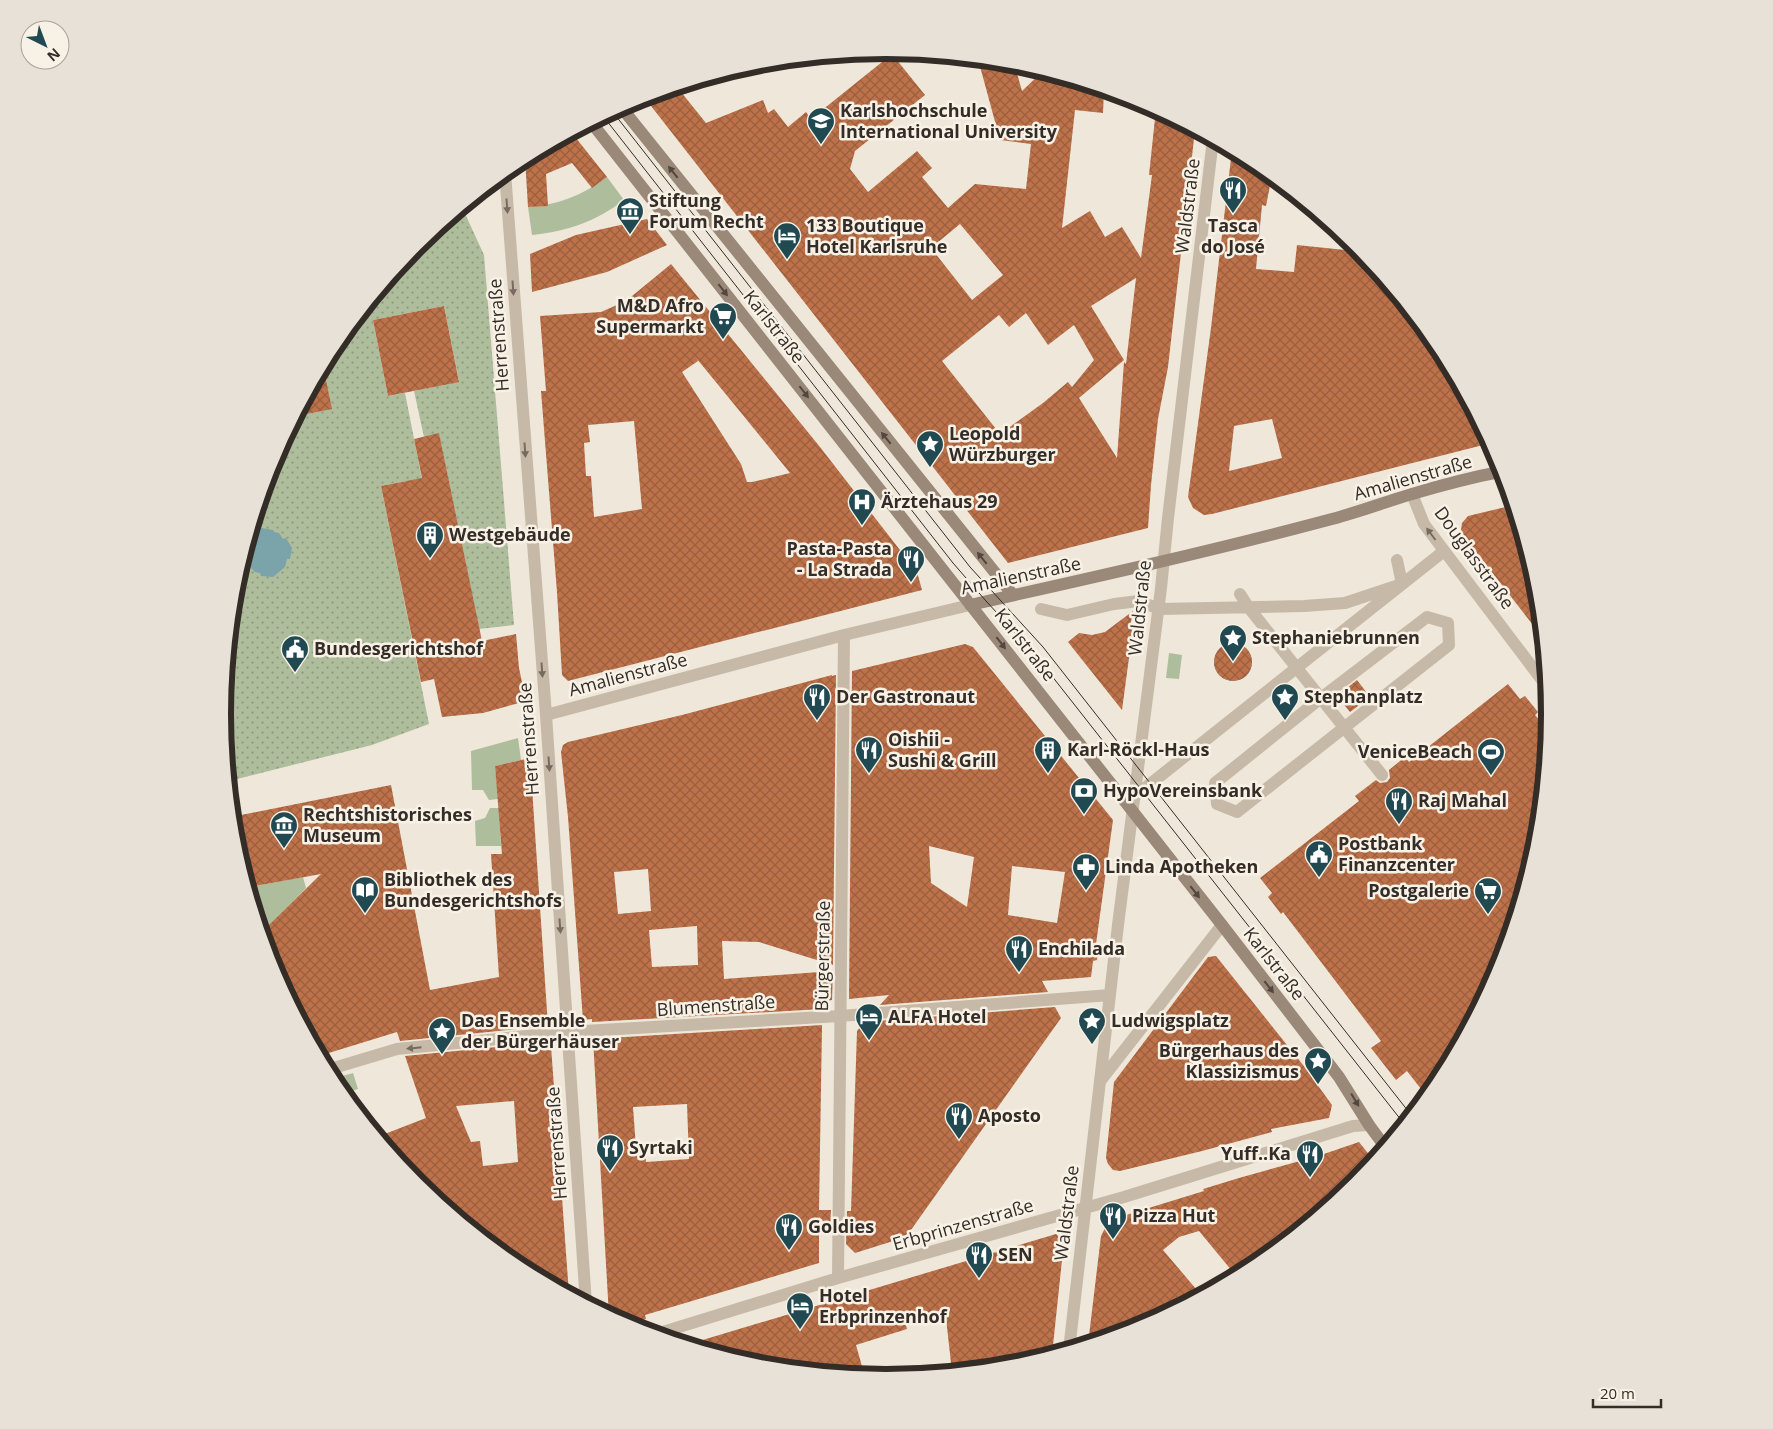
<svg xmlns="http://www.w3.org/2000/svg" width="1773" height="1429" font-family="'Open Sans',sans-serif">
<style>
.green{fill:#aebd9b}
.park{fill:url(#park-dots)}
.water{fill:#7ba3aa}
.building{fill:url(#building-cross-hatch);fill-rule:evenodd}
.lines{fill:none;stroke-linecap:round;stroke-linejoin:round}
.street{stroke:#c7b9a7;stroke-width:12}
.secondary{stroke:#9a8879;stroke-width:12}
.tram{stroke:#332c27;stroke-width:1}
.oneway{fill:#524840}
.oneway2{fill:#766b61}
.labels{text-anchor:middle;stroke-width:5;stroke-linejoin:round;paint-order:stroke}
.poi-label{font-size:18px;font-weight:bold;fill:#332c27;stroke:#f8f1e6;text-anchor:start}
.street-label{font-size:18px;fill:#332c27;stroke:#f8f1e6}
.rim{fill:none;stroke:#332c27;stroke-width:6}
</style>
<defs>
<pattern id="park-dots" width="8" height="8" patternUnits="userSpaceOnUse" patternTransform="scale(1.25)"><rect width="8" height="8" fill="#aebd9b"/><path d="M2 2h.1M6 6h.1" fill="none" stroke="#8e9a7e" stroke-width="1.8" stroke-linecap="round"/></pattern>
<pattern id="building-cross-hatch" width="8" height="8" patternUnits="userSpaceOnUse" patternTransform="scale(1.25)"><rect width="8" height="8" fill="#be724a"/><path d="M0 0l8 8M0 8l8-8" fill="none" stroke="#9b5e3e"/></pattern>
</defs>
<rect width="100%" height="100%" fill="#efe8da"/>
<!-- green -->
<path class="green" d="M607,177l17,23c-29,22 -56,31 -92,35l-4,-28c30,-2 55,-12 79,-30z
M1169,653l13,2 -3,24 -13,-1z
M518,738l3,22 -26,6 3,33 -9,1 -6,-10h-11l-1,-39z
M490,808h9l2,38h-25l-1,-25 10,-3z
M251,868l4,18 48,-9 3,11 -39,40 4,8 -5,3 -5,-10 -18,-56z
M353,1073l5,16 -16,5 -10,-15z"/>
<!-- park -->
<path class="park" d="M462,207l22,48 30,370 -35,4 -40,-195 -15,3 -10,-46 45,-10 -15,-75 -71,14 15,76 17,-3 20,102 -15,3 -4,-17 -25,5 48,238 -57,21 -143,36 -7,-67 13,-129 38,-125 61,-115 83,-101z"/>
<!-- water -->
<path class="water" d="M261,528l12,2 1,2 5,1 4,6 3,-1 6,10 -2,11h-3l-2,8 -12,10 -12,-1 -1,-3 -5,-1 -5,-5h-2l-5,-8 6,-20z
M1214 662a19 19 0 1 1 38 0a19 19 0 1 1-38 0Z"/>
<!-- building -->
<path class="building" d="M892,54l33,41 -70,56 -5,18 18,23 49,-41 15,17 -10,9 26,31 27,-24 51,5 5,-45 -31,-4 -22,-81 36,4 8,28 21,-20 61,18 -1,24 -28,-3 -13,118 28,-17 15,26 17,-10 19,31 11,-83h-3l7,-66 39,21 -27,237 -10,52 -7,66 -3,43 -140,35 -364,-466 33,-10 29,36 57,-23 5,13 6,-4 14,18 18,-15 5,7zM960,224l43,51 -31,25 -41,-52zM1136,278l-10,86 -2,-2 -7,96 -38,-60 45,-38 -33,-54zM1026,313l22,32 26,-20 20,35 -22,27 -4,-5 -25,21 -43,31 -58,-73 57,-46 10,12z
M572,133l35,44 -15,11 -20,-25 -26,11 2,32 -20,1 -3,-49z
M1232,150l24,12 16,13 -6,31 -4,-1 -6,64 38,3 3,-27 48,5 -3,-18 15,13 82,101 52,97 -279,71 -8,1 -11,-7 -5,-11 23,-169zM1272,419l10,39 -53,13 5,-45z
M647,219l20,26 -60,27 -75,20 -2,-38 46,-19z
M671,264l149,183 97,125 5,18 -354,91 -6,-6 -5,-83 -16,-201h5l-6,-75 61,-4 25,-11zM697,359l45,55 48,59 -38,9h-5l-6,-18 -59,-92 16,-11zM634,421l8,88 -48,8 -3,-41h-5l-2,-33 6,-1 -2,-17z
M444,306l15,76 -71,14 -15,-76z
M323,366l9,43 -36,7 4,-6z
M439,433l43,208 34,-7 3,34 7,33 -43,12 -41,4 -8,-38 -13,3 -40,-196 41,-8 -8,-39z
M1514,505l24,80 5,53 -80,-103 -2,-5 1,-7 6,-7z
M1133,611l-3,16 3,1 -11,82 -54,-68 11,-9 13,2 13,-3z
M1214 662a19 19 0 1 1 38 0a19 19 0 1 1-38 0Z
M965,644l8,3 140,173 -17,124 3,1 -2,15 -4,1 -2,16 -49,4 6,11 -168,13 9,-10 -40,4 3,-328zM929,846l45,11 -7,50 -36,-24zM1012,866l53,6 -8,51 -49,-8z
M832,675v1l4,-1 -3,290 -74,-23 -37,-1 2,38 109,-8 -1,29 -7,1 -3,-3v11l-230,13v-3l-9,1 -15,-203 -7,-65 2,-7 5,-3 114,-27zM648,869l3,42 -33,3 -4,-42zM697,926l1,39 -46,2 -3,-37z
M1357,680l13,17 -20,15 -13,-16z
M1508,684l12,15 5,-3 13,16 -3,3 14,17 -11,112 -38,125 -61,115 -11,14 -21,-27 -11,9 -25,-32 10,-7 -98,-129 -2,2 -13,-17 4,-4 -12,-15 99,-77 -4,-5 21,-16 4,3 7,-1 3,-4 -1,-8 16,-13 4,5z
M530,758l18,268 -148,15 -3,-9 -78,24 -47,-87 -1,-6 10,-6 -15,-29 55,-54 -66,12 -14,-71 150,-30 39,205 69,-13 -8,-123h11l-7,-88z
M1216,956l87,109 29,40 -3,13 -58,11 1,3 -70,19 -82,20 -7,-1 -5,-6 -2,-6 8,-76 94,-125z
M1055,1007l6,11 -155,219 -51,16 -9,-9 1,-33h4l6,-180 7,-9z
M822,1025l-3,185h12l-1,18 -11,-11v46l-174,52 1,4 -21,6 -16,-9 -16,-277zM687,1104l2,55 -43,3 -1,-14h-9l-3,-41z
M550,1042l1,4 18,248 -52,-27 -101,-83 -39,-47 49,-19 -21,-62zM514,1101l4,61 -35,4 -3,-25 -9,1 -15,-36z
M1359,1142l16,20 -19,23 -101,82 -18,10 -38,-46 -20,6 -16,13 39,46 -36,19 -6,-8 -27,24 -45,13 13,-108 5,-10 7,-7 91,-28 -1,-2 36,-11 79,-22z
M1056,1234l8,7 -12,114 -36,11 -67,7 2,-10 -6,-54 -40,13 2,7 -51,16 9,32 -108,-11 -71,-21z"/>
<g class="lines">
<!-- street -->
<path class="street" d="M505,172l41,543 40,589
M1412,494l12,30 124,164
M1240,594l9,14 133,167
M1041,609l26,6 47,-11 25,-3 20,8 145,-3 41,-3 57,-19 -5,-24
M1427,617l21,6 1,22 -212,167 -20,-8 -2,-21 106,-85z
M546,715l298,-80 126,-30
M1135,796l309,-245
M327,1070l70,-21 170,-17 273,-16 270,-21
M1101,1080l121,-155
M838,1278l6,-643
M653,1335l185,-57 286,-81 229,-71 16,-1
M1069,1350l49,-425 43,-337 7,-70 45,-379"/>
<!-- secondary -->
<path class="secondary" d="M621,107l392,488
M591,122l631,803 117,152 30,48 17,23
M970,605c121,-27 242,-54 362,-86 27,-7 53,-17 80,-25 30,-9 61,-17 92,-23"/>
<!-- tram -->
<path class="tram" d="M612,111l358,456 73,80 369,469
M603,116l350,447 33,38 47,51 372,473"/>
</g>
<!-- one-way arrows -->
<defs><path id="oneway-solid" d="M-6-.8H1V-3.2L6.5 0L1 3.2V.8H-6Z" transform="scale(1.25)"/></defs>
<g class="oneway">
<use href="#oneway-solid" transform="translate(673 172) rotate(-129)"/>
<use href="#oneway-solid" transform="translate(723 290) rotate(52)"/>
<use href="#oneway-solid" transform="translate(804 392) rotate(52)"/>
<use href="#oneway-solid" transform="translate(886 438) rotate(-129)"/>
<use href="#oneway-solid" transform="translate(982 558) rotate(-129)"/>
<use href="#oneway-solid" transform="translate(1001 643) rotate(52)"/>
<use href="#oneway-solid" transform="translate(1195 892) rotate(52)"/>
<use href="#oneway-solid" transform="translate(1269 987) rotate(52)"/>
<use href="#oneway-solid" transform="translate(1355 1100) rotate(59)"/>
</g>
<g class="oneway2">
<use href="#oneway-solid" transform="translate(507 206) rotate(86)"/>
<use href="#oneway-solid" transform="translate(513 288) rotate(86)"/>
<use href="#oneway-solid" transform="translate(525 450) rotate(86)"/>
<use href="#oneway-solid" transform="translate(1431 534) rotate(-127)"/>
<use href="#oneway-solid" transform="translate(542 670) rotate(86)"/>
<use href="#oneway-solid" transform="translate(549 764) rotate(86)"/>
<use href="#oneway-solid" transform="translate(560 926) rotate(86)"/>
<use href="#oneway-solid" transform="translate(414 1048) rotate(174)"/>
</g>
<!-- icons -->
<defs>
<g id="university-pin" transform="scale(1.4375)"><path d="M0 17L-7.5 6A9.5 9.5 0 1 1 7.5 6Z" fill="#204952" stroke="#f8f1e6"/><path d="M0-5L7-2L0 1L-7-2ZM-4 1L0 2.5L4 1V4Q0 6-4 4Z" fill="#fff"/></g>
<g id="restaurant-pin" transform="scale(1.4375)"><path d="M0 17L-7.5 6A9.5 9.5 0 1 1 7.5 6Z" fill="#204952" stroke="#f8f1e6"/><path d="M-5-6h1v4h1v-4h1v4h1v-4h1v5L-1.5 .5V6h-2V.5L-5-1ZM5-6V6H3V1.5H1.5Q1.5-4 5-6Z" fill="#fff"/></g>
<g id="museum-pin" transform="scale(1.4375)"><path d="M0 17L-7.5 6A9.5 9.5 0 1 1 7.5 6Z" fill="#204952" stroke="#f8f1e6"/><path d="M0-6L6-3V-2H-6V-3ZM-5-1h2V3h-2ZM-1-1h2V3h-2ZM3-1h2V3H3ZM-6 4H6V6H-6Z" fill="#fff"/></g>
<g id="hotel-pin" transform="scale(1.4375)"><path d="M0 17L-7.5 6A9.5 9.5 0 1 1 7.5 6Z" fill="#204952" stroke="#f8f1e6"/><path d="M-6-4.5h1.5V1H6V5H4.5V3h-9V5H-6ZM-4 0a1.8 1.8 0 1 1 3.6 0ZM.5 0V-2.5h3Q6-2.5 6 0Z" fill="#fff"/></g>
<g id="supermarket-pin" transform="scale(1.4375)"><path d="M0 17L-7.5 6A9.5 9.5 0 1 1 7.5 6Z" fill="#204952" stroke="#f8f1e6"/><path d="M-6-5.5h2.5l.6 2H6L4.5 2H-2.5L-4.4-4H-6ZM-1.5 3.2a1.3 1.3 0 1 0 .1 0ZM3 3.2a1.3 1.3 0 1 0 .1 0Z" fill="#fff"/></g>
<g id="sight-pin" transform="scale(1.4375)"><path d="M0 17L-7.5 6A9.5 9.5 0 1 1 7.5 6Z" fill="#204952" stroke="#f8f1e6"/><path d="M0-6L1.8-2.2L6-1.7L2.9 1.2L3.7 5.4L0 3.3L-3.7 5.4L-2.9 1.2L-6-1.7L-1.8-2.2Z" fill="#fff"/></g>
<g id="hospital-pin" transform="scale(1.4375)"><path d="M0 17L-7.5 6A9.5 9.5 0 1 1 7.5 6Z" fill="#204952" stroke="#f8f1e6"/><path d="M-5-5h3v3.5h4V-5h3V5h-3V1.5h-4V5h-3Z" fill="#fff"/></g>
<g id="building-pin" transform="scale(1.4375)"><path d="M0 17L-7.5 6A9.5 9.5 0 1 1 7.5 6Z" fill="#204952" stroke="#f8f1e6"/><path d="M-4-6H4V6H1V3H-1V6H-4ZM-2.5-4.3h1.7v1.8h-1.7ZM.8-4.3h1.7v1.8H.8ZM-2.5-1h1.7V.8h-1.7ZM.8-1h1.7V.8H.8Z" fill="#fff"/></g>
<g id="civic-pin" transform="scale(1.4375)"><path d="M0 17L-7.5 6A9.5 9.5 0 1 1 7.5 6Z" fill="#204952" stroke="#f8f1e6"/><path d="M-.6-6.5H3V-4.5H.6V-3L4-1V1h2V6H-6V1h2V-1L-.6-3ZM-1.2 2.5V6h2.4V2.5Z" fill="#fff"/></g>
<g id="stadium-pin" transform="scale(1.4375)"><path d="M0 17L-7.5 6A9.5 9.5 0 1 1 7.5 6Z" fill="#204952" stroke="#f8f1e6"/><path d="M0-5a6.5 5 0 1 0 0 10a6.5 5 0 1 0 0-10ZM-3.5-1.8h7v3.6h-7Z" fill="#fff"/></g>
<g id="bank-pin" transform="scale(1.4375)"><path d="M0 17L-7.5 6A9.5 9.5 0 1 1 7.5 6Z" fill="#204952" stroke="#f8f1e6"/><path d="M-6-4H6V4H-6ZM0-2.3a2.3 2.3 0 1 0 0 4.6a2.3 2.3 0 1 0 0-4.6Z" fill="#fff"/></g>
<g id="pharmacy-pin" transform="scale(1.4375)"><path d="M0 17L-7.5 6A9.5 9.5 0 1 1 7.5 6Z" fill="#204952" stroke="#f8f1e6"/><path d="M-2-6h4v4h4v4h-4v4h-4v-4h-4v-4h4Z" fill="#fff"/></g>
<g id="library-pin" transform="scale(1.4375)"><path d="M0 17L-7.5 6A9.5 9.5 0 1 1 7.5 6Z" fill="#204952" stroke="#f8f1e6"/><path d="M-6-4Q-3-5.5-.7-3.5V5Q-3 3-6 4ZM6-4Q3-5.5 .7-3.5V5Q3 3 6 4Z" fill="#fff"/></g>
</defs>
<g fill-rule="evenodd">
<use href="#university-pin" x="821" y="121"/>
<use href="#restaurant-pin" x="1233" y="190"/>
<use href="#museum-pin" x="630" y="211"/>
<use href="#hotel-pin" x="787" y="236"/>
<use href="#supermarket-pin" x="723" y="316"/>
<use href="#sight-pin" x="930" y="444"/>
<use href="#hospital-pin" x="862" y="502"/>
<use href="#building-pin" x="430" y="535"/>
<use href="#restaurant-pin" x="911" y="559"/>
<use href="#sight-pin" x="1233" y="638"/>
<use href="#civic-pin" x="295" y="649"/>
<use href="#restaurant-pin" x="817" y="697"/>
<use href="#sight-pin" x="1285" y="697"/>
<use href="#restaurant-pin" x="869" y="750"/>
<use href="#building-pin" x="1048" y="750"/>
<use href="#stadium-pin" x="1491" y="752"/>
<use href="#bank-pin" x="1084" y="791"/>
<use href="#restaurant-pin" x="1399" y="801"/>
<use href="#museum-pin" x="284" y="825"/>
<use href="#civic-pin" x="1319" y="854"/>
<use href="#pharmacy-pin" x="1086" y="867"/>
<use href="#library-pin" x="365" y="890"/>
<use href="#supermarket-pin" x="1488" y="891"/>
<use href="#restaurant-pin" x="1019" y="949"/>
<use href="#hotel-pin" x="869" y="1017"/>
<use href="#sight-pin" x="1092" y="1021"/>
<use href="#sight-pin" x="442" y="1031"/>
<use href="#sight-pin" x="1318" y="1061"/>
<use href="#restaurant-pin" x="959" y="1116"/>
<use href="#restaurant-pin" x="610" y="1148"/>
<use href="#restaurant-pin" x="1310" y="1154"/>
<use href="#restaurant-pin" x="1113" y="1216"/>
<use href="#restaurant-pin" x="789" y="1227"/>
<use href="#restaurant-pin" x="979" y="1255"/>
<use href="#hotel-pin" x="800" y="1306"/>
</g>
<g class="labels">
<!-- poi labels -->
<g class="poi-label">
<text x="840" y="117">Karlshochschule<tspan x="840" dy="21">International University</tspan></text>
<text x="649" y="207">Stiftung<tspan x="649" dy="21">Forum Recht</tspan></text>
<text x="806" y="232">133 Boutique<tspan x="806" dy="21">Hotel Karlsruhe</tspan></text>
<text x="1233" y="232" text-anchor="middle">Tasca<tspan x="1233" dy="21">do José</tspan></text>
<text x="704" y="312" text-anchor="end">M&amp;D Afro<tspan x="704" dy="21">Supermarkt</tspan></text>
<text x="949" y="440">Leopold<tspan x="949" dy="21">Würzburger</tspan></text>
<text x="881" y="508">Ärztehaus 29</text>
<text x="449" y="541">Westgebäude</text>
<text x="892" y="555" text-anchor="end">Pasta-Pasta<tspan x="892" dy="21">- La Strada</tspan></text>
<text x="1252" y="644">Stephaniebrunnen</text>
<text x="314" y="655">Bundesgerichtshof</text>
<text x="836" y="703">Der Gastronaut</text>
<text x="1304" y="703">Stephanplatz</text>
<text x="888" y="746">Oishii -<tspan x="888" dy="21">Sushi &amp; Grill</tspan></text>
<text x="1067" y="756">Karl-Röckl-Haus</text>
<text x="1472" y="758" text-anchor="end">VeniceBeach</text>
<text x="1103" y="797">HypoVereinsbank</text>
<text x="1418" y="807">Raj Mahal</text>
<text x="303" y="821">Rechtshistorisches<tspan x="303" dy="21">Museum</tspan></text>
<text x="1338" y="850">Postbank<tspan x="1338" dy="21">Finanzcenter</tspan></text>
<text x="1105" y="873">Linda Apotheken</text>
<text x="384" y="886">Bibliothek des<tspan x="384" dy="21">Bundesgerichtshofs</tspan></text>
<text x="1469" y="897" text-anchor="end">Postgalerie</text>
<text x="1038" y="955">Enchilada</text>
<text x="888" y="1023">ALFA Hotel</text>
<text x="461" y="1027">Das Ensemble<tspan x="461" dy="21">der Bürgerhäuser</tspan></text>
<text x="1111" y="1027">Ludwigsplatz</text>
<text x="1299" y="1057" text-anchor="end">Bürgerhaus des<tspan x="1299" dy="21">Klassizismus</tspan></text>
<text x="978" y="1122">Aposto</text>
<text x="629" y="1154">Syrtaki</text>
<text x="1291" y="1160" text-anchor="end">Yuff..Ka</text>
<text x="1132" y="1222">Pizza Hut</text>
<text x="808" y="1233">Goldies</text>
<text x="998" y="1261">SEN</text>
<text x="819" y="1302">Hotel<tspan x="819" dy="21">Erbprinzenhof</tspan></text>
</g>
<!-- street labels -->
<g class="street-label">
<text transform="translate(1188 206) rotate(-83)" y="6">Waldstraße</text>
<text transform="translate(774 327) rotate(52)" y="6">Karlstraße</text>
<text transform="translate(499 335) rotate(-94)" y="6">Herrenstraße</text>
<text transform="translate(1413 478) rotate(-16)" y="6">Amalienstraße</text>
<text transform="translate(1474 558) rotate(54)" y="6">Douglasstraße</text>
<text transform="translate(1021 576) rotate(-12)" y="6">Amalienstraße</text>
<text transform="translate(1140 608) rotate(-84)" y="6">Waldstraße</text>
<text transform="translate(1025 645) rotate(52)" y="6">Karlstraße</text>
<text transform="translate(628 675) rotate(-15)" y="6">Amalienstraße</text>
<text transform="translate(529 739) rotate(-94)" y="6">Herrenstraße</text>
<text transform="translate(823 956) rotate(-89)" y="6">Bürgerstraße</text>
<text transform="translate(1274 964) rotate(52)" y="6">Karlstraße</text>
<text transform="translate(716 1006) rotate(-4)" y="6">Blumenstraße</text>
<text transform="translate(557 1143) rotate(-94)" y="6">Herrenstraße</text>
<text transform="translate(1067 1213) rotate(-83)" y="6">Waldstraße</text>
<text transform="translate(963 1225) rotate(-16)" y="6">Erbprinzenstraße</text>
</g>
</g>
<!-- crop -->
<path d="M0 0H1773V1429H0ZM231 714a655 655 0 1 1 1310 0a655 655 0 1 1-1310 0Z" fill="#e8e1d7" fill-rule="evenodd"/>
<path class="rim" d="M231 714a655 655 0 1 1 1310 0a655 655 0 1 1-1310 0Z"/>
<!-- north arrow -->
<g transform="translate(45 45) rotate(138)"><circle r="24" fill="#f8f1e6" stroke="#a9a29a"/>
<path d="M0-4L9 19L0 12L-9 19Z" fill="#204952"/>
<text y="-8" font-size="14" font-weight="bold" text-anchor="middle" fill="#332c27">N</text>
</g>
<!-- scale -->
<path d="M1593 1399v8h68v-8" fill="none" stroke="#332c27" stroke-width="2.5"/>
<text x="1600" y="1399" font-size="15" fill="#332c27" stroke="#f8f1e6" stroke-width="4" paint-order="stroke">20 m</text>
</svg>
